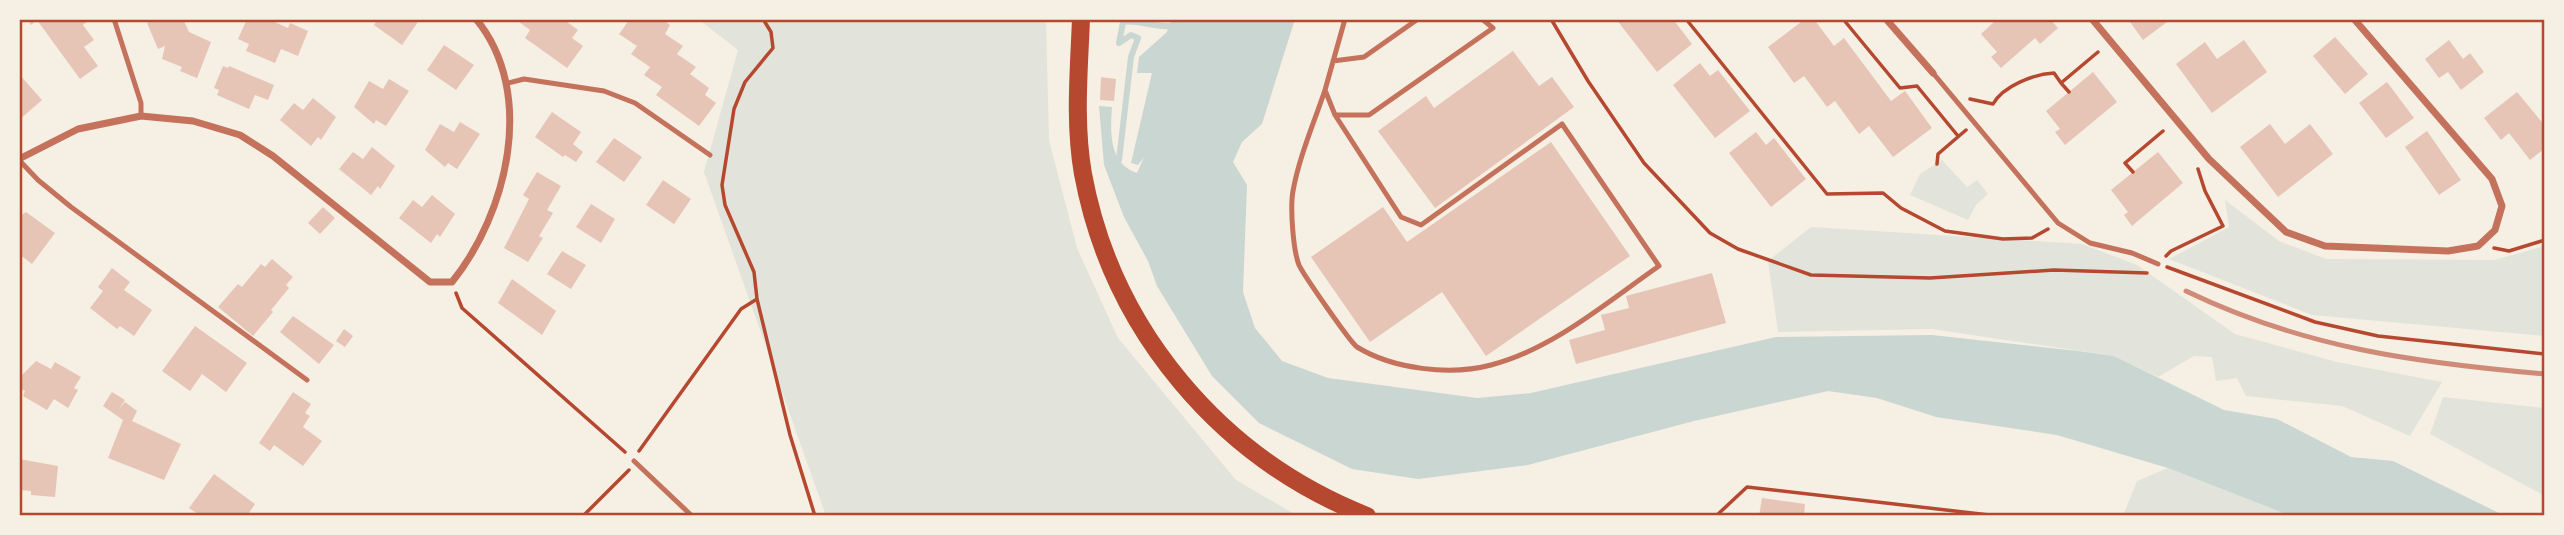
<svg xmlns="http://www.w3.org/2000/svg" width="2564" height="535" font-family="Poppins,sans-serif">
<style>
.green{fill:#e2e4dc}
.water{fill:#c9d6d2}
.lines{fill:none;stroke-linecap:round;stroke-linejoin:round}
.stream{stroke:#c9d6d2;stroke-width:6}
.building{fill:#e6c5b7}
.path{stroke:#b5482f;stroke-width:3.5}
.service{stroke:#c5725c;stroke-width:5}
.minor{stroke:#c5725c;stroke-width:7}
.primary{stroke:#b5482f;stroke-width:18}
.rail{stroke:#cf8b77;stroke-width:5}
.neatline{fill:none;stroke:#b5482f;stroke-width:2.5}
</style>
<rect width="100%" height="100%" fill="#f6efe4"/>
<!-- green -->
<path class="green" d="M698,19h348l3,121 28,108 41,90 118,142 62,36h-472l-122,-344 34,-122z
M1942,160l25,27 10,-7 11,14 -12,11 -8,15 -58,-25 10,-21z
M2225,200l54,41 47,18 168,1 51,-14v90l-233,-21 -143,-56 60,-32z
M1811,227l271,17 55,21 98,69 102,28 105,20 -32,54 -68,-30 -96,-10 -9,-18 -21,3 -4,-24 -18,-1 -36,21 -44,-21 -182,-27 -154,3 -10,-71z
M2443,397l102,11v88l-115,-62z
M2168,468l123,48h-168l14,-35z"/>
<!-- water -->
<path class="water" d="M1178,19h117l-33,105 -20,18 -9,20 14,23 -4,107 12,36 27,33 46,17 149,20 54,-5 245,-56 156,-2 146,16 36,5 110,54 53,9 74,38 42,4 112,55h-214l-123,-48 -111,-33 -121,-18 -59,-19 -49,-7 -134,30 -166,44 -110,14 -66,-10 -93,-46 -47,-47 -55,-90 -9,-25 -24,-44 -20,-52 -5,-59 13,1c-2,25 -3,57 25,66l7,-16 -6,8 -7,-2 21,-90h-15l2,-16 28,-25 2,-9z"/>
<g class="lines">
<!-- stream -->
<path class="stream" d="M1119,160l12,-103 7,-19 -7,-3 -12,8 4,-21c13,-3 34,6 51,4"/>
</g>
<!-- building -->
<path class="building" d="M27,19h63l-7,6 11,15 -10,7 14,19 -18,13 -43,-59 -6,5z
M155,19h28l6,13 22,10 -14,36 -17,-7 2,-4 -20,-8 3,-13 -7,3 -11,-26z
M247,19h21l20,9 2,-5 18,8 -10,25 -17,-7 -6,14 -29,-12 3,-7 -11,-5z
M378,19h42l-18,26 -28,-20z
M515,19h48l15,11 -6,8 11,8 -16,22 -42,-30 5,-8z
M630,19h32l8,6 -5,9 18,12 -6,8 19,13 -6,7 19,14 -4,7 11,8 -17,23 -43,-31 6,-8 -18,-12 6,-8 -19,-13 6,-8 -18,-12z
M1616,19h57l19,25 -35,28z
M1805,19h9l20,27 10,-8 47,63 14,-10 27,37 -39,29 -24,-31 -10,8 -24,-33 -8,6 -23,-31 -10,7 -26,-36z
M1997,19h53l8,9 -18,16 -5,-6 -34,30 -10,-11 6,-5 -16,-18z
M2128,19h43l-28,21z
M2335,37l33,37 -23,20 -32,-38z
M2244,40l23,32 -55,41 -36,-49 29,-22 12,17z
M2449,40l14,19 7,-6 14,19 -23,18 -13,-18 -9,6 -14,-19z
M444,45l30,20 -18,25 -29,-20z
M1513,51l26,35 13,-9 22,30 -139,101 -57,-77 48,-35 8,12z
M1700,63l10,13 8,-6 32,41 -35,27 -42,-53z
M223,66l5,2 1,-2 45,19 -6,15 -13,-5 -6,14 -32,-14 2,-5 -5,-2z
M2093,72l24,30 -52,43 -10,-13 5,-3 -14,-18z
M19,74l23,26 -23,20z
M1101,77l15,2 -2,22 -14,-1z
M389,79l20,12 -23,35 -10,-6 -2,4 -20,-17 15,-26 14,8z
M2387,82l27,36 -28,20 -27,-35z
M2517,92l28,34v22l-15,12 -21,-27 -8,7 -17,-22z
M313,98l23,19 -15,23 -3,-3 -7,9 -31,-26 14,-17 9,7z
M552,112l29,20 -8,12 10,8 -7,10 -11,-7 -2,2 -28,-20z
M460,122l20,12 -23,35 -9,-6 -3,4 -20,-17 15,-26 14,8z
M2270,124l15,20 25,-20 23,30 -55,43 -38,-50z
M2427,131l34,49 -22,15 -34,-48z
M1756,132l10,13 8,-7 32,41 -35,28 -42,-54z
M614,138l28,19 -18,25 -28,-20z
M1551,142l79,114 -144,100 -44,-64 -72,50 -59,-85 72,-50 24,35z
M372,147l23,19 -15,23 -2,-3 -7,9 -32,-26 14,-17 10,7z
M2158,152l25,31 -51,43 -8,-11 4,-3 -17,-22z
M537,172l24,14 -14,24 6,3 -14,23 4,2 -15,24 -24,-14 25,-49 -6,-4z
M663,180l28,19 -17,25 -28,-19z
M432,195l23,19 -15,23 -3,-3 -6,9 -32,-25 14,-18 9,7z
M591,204l24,15 -14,24 -25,-16z
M323,207l12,11 -15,16 -12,-11z
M26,212l29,21 -23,31 -13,-10v-37z
M562,251l24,14 -15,24 -24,-15z
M272,259l21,18 -7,8 3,3 -18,22 2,2 -20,24 -35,-29 20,-23 4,3 19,-23 4,3z
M112,268l18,14 -6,8 28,20 -18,26 -14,-10 -3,3 -27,-21 13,-17 -5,-4z
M1712,273l14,50 -150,41 -7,-24 36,-10 -4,-15 28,-7 -3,-12z
M512,279l44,32 -14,24 -44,-32z
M293,316l41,29 -15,19 -39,-32z
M195,326l52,37 -21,29 -24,-18 -12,17 -28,-20z
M344,329l9,7 -8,11 -9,-6z
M36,361l15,8 4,-7 26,15 -7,11 4,2 -10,18 -14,-9 -7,11 -24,-14 2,-5 -6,-3v-10z
M112,392l13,8 -6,9 6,-7 12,9 -5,10 49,23 -17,36 -56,-22 15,-38 -20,-14z
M293,392l18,12 -6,9 5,3 -7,11 19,14 -19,25 -29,-21 -4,6 -11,-8z
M19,459l39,7 -3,31 -24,-2v-4l-12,-1z
M214,474l41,30 -8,12h-46l-12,-8z
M1762,498l43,6 -1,12h-45z"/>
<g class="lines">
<!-- path -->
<path class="path" d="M763,19l8,13 2,16 -28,34 -11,27 -12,76 3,20 29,67 3,27 33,136 25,81
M1551,19l37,62 56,82 66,70 28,16 73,26 119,3 124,-8 93,3
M1686,19l141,175 56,-1 18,15 44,23 58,8 29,-1 16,-9
M1843,19l57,69 17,-2 41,50
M2069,92l-8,-9 37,-31
M1970,99l23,5c10,-18 41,-30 61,-31l7,10
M1937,164l1,-10 28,-24
M2133,172l-8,-9 38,-32
M2494,248l15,3 36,-11
M2166,256l5,-5 52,-25 -18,-35 -7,-22
M2167,267l148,55 63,14 167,18
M456,293l6,15 163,144
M639,451l102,-142 16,-10
M583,516l46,-46
M1716,516l31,-29 251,29"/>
<!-- service -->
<path class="service" d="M114,19l27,84v13
M1345,19l-20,71 10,25h34l124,-87 -11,-9
M1333,61l31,-4 54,-38
M1933,73l125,150 32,20 42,10 26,11
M508,83l16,-4 80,12 31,12 75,52
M1325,90c-11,33 -26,67 -32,101 -3,16 0,59 6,74 4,9 51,77 58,82 36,22 93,29 134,18 62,-16 116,-63 168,-99l-97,-142 -141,101 -20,-8 -66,-102
M19,160l19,20 33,27 236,173
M634,461l58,55"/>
<!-- minor -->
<path class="minor" d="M1886,19l47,54
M2092,19l117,140 77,73 39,14 123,5 30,-5 17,-16 7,-24 -10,-27 -138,-160
M19,159l59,-30 63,-13 52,5 47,14 33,21 157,126h22c55,-68 85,-189 24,-263"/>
<!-- primary -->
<path class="primary" d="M1081,19c-2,51 -7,104 2,155 29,156 137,284 284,342"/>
<!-- rail -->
<path class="rail" d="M2186,291c118,57 231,72 359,83"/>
</g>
<!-- border -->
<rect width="2564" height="535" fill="none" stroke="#f6efe4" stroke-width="42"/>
<rect x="21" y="21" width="2522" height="493" class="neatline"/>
</svg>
